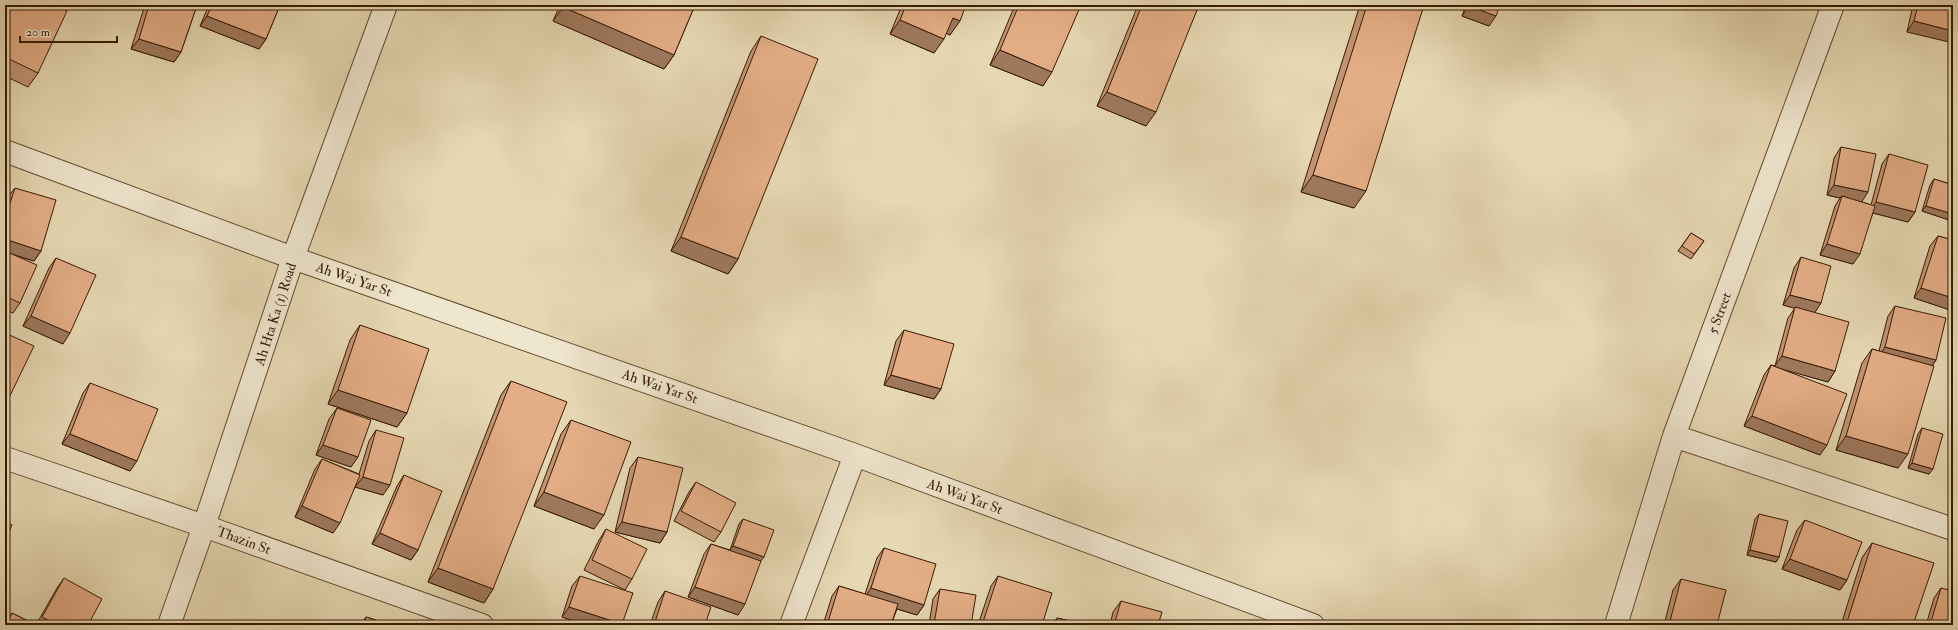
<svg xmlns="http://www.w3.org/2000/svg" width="1958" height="630" font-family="'IM FELL Double Pica',serif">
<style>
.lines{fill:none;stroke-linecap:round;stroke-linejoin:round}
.minor-casing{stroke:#644a30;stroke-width:24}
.minor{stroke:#efe6ce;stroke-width:22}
.wall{fill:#c39573;stroke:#381a04}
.shaded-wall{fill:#9f795e;stroke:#381a04}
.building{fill:#e3ad86;stroke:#381a04}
.labels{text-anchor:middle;stroke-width:3.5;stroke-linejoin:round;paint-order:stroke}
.street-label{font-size:14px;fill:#381a04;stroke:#efe6ce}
</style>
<rect width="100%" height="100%" fill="#e6d8b3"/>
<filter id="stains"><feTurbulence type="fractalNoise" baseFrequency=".005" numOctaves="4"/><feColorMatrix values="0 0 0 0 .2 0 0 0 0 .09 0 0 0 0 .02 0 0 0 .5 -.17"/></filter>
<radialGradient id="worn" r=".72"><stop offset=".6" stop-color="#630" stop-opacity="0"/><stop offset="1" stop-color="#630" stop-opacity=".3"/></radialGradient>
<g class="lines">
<!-- minor casing -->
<g class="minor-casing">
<path id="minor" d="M5,151l288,107 562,197 458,170
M1674,436l279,93
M5,458l199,68 278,99
M169,625l35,-99 89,-268 93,-253
M791,625l64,-170
M1616,625l58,-189 159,-431"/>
</g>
<!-- minor -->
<use href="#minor" class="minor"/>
</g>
<!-- wall -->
<path class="wall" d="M5,5l33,68 -10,14 -23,-11z
M145,5h52l-16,47 -7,10 -43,-13z
M209,5h71l-14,34 -7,10 -59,-23z
M560,5h135l-21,50 -10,14 -111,-48z
M902,5h64l-16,30 -4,-2 -12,20 -44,-19z
M1015,5h66l-38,81 -53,-21z
M1138,5h61l-53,121 -49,-20z
M1360,5h64l-70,203 -53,-16z
M1466,5h34l-11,21 -27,-10z
M1913,5h40l-46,27z
M761,36l-23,223 -10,15 -57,-23 80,-200z
M1841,147l21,55 9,3 11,-41 7,-10 26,58 -7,10 -35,-9 -20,51 -33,-9 15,-49 5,-8 -13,-3 7,-37z
M1934,179l19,6v30l-4,5 -27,-9 8,-26z
M15,188l26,63 -7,10 -20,-6 6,48 -7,10 -8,-3v-104l2,-8z
M1953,228v11l-5,-2z
M1691,233l13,8 -13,18 -13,-8z
M1938,236l15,4v71l-39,-13 16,-52z
M1801,257l20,46 -7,10 21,58 -7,11 -48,-14 40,87 -76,-29 20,-51 7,-10 4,1 13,-48 7,-10 -12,-3 11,-37z
M56,258l7,86 -40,-18 26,-58z
M1895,306l41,54 -4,6 -34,102 -62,-18 26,-87 10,-14 7,2 9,-35z
M360,325l47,88 -10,14 -69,-23 22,-64z
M904,330l37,59 -7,10 -50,-14 12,-44z
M511,381l-18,208 -9,14 -56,-21 73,-187z
M90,383l40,88 -68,-27 21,-51z
M337,408l14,59 -35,-12 13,-36z
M571,420l23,109 -60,-23 27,-72z
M1922,428l7,46 -21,-6 10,-34z
M376,430l7,65 -28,-8 -22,46 -38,-16 20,-48 7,-10 37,15 10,-33z
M638,457l29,75 -7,11 -45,-11 15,-64z
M404,475l14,75 -7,10 -39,-16 25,-58z
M696,482l25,50 -7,10 -40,-21 15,-29z
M1759,514l20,43 -3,5 -29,-7 8,-36z
M743,519l17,43 -22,53 -50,-18 16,-43 7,-10 19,6 9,-26z
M1805,520l42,60 -7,10 -58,-21 15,-39z
M606,529l26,50 -7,11 -41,-20 15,-30z
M1872,543l41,82h-72l21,-67z
M884,548l40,57 -7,10 -20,-6 -6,16h-68l9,-29 7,-10 26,8 12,-36z
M580,576l42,49h-36l-24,-8 10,-31z
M998,576l44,49h-64l13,-39z
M64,578l24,47h-83v-2l7,-10 24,12 21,-37z
M1681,579l36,46h-53l9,-35z
M1941,588l12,37h-27l8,-27z
M940,589l31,36h-42l4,-26z
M665,591l40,34h-55l8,-23z
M1121,601l37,24h-48l3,-13z
M366,617l26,8h-32z
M1057,618l30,7h-35z"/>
<!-- shaded-wall -->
<path class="shaded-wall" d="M1469,6l27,10 -7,10 -27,-10z
M563,7l111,48 -10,14 -111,-48z
M207,16l59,23 -7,10 -59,-23z
M953,18l7,3 -10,14 -7,-3z
M900,20l44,19 -10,14 -44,-19z
M1914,21l39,10v12l-46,-11z
M139,39l42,13 -7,10 -43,-13z
M1000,50l52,22 -9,14 -53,-21z
M1107,92l49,20 -10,14 -49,-20z
M1313,175l53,16 -12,17 -53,-16z
M1834,185l34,7 -7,11 -19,-7 -2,2 -13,-3z
M1876,202l39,10 -7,10 -39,-10z
M1926,206l27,8v1l-4,5 -27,-9z
M681,237l57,22 -10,15 -57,-23z
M5,239l36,12 -7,10 -29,-9z
M1827,244l33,10 -7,10 -33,-9z
M1921,288l32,10v13l-39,-13z
M1790,295l31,8 -7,11 -31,-9z
M31,316l39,17 -7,11 -40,-18z
M1885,347l51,13 -7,10 -51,-12z
M1782,356l53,15 -7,11 -54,-15z
M891,375l50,14 -7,10 -50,-14z
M338,390l69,23 -10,14 -69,-23z
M1752,416l75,29 -7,10 -76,-29z
M70,434l67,27 -7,10 -68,-27z
M1846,436l62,18 -10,14 -62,-18z
M323,445l35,12 -7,10 -35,-12z
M1912,463l21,6 -4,5 -21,-6z
M363,477l27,8 -7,10 -28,-8z
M544,492l60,23 -10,14 -60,-23z
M302,506l38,17 -7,10 -38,-16z
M622,522l45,10 -7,11 -45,-11z
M380,533l38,17 -7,10 -39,-16z
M733,546l31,11 -4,5 -31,-11z
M1750,550l29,7 -3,5 -29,-7z
M1790,559l57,21 -7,10 -58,-21z
M438,568l55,21 -9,14 -56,-21z
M695,587l50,17 -7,11 -50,-18z
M871,588l53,17 -7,10 -53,-16z
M569,607l53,17v1h-36l-24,-8z
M1847,622l10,3h-12z"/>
<!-- building -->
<path class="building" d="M5,5h48l14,6 -29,62 -33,-16z
M149,5h48l-16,47 -42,-13z
M212,5h68l-14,34 -59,-23z
M563,5h132l-21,50 -111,-48z
M906,5h60l-6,16 -7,-3 -9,21 -44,-19z
M1019,5h62l-29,67 -52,-22z
M1142,5h57l-43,107 -49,-20z
M1367,5h57l-58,186 -53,-16z
M1469,5h31l-4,11 -27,-10z
M1918,5h35v26l-39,-10z
M761,36l57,23 -80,200 -57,-22z
M1841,147l35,7 -8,38 -34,-7z
M1889,154l39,11 -13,47 -39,-10z
M1934,179l19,6v29l-27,-8z
M15,188l41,12 -15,51 -36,-12v-21z
M1842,196l33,10 -15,48 -33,-10z
M1691,233l13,8 -10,13 -12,-8z
M1938,236l15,4v58l-32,-10z
M5,251l32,14 -17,38 -15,-7z
M1801,257l30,9 -10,37 -31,-8z
M56,258l40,17 -26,58 -39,-17z
M1895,306l51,12 -10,42 -51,-13z
M1795,307l54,15 -14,49 -53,-15z
M360,325l69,24 -22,64 -69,-23z
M904,330l50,14 -13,45 -50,-14z
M5,333l29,13 -29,60z
M1872,349l62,17 -26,88 -62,-18z
M1771,365l76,29 -20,51 -75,-29z
M511,381l56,21 -74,187 -55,-21z
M90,383l68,26 -21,52 -67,-27z
M337,408l34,12 -13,37 -35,-12z
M571,420l60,22 -27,73 -60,-23z
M1922,428l21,6 -10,35 -21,-6z
M376,430l28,8 -14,47 -27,-8z
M638,457l45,11 -16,64 -45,-10z
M322,459l38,16 -20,48 -38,-17z
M404,475l38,16 -24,59 -38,-17z
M696,482l40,21 -15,29 -40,-21z
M1759,514l29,7 -9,36 -29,-7z
M743,519l31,11 -10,27 -31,-11z
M1805,520l57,22 -15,38 -57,-21z
M5,522l7,3 -7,16z
M606,529l41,20 -15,30 -40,-19z
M1872,543l62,20 -21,62h-56l-10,-3z
M711,544l50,17 -16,43 -50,-17z
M884,548l52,16 -12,41 -53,-17z
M580,576l53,17 -11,31 -53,-17z
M998,576l54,17 -10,32h-60z
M64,578l38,21 -14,26h-31l-15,-8z
M1681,579l45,11 -9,35h-48z
M839,586l59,18 -7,21h-64z
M1941,588l12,3v34h-23z
M940,589l36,6 -5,30h-32l-5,-1z
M665,591l46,16 -6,18h-51z
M1121,601l41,11 -4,13h-44z
M12,613l24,12h-30z
M366,617l26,8h-29z
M1057,618l30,7h-32z"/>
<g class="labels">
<!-- street labels -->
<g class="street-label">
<text transform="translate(354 279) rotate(19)" y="5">Ah Wai Yar St</text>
<text transform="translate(1719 313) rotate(-70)" y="5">5 Street</text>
<text transform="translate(275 314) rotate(-72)" y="5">Ah Hta Ka (1) Road</text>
<text transform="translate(660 386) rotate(19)" y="5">Ah Wai Yar St</text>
<text transform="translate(965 496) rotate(20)" y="5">Ah Wai Yar St</text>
<text transform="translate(244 540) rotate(20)" y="5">Thazin St</text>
</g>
</g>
<!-- margin -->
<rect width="1958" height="630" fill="none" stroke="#e6d8b3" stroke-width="20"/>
<rect x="6" y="6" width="1946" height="618" fill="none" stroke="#381a04" stroke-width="2"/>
<rect x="10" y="10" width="1938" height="610" fill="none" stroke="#381a04"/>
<!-- scale -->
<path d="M20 36v6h97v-6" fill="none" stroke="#381a04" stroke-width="2"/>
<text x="26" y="36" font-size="12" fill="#381a04" stroke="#efe6ce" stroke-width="3" paint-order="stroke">20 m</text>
<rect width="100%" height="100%" filter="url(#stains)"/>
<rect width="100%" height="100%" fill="url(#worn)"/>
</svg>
